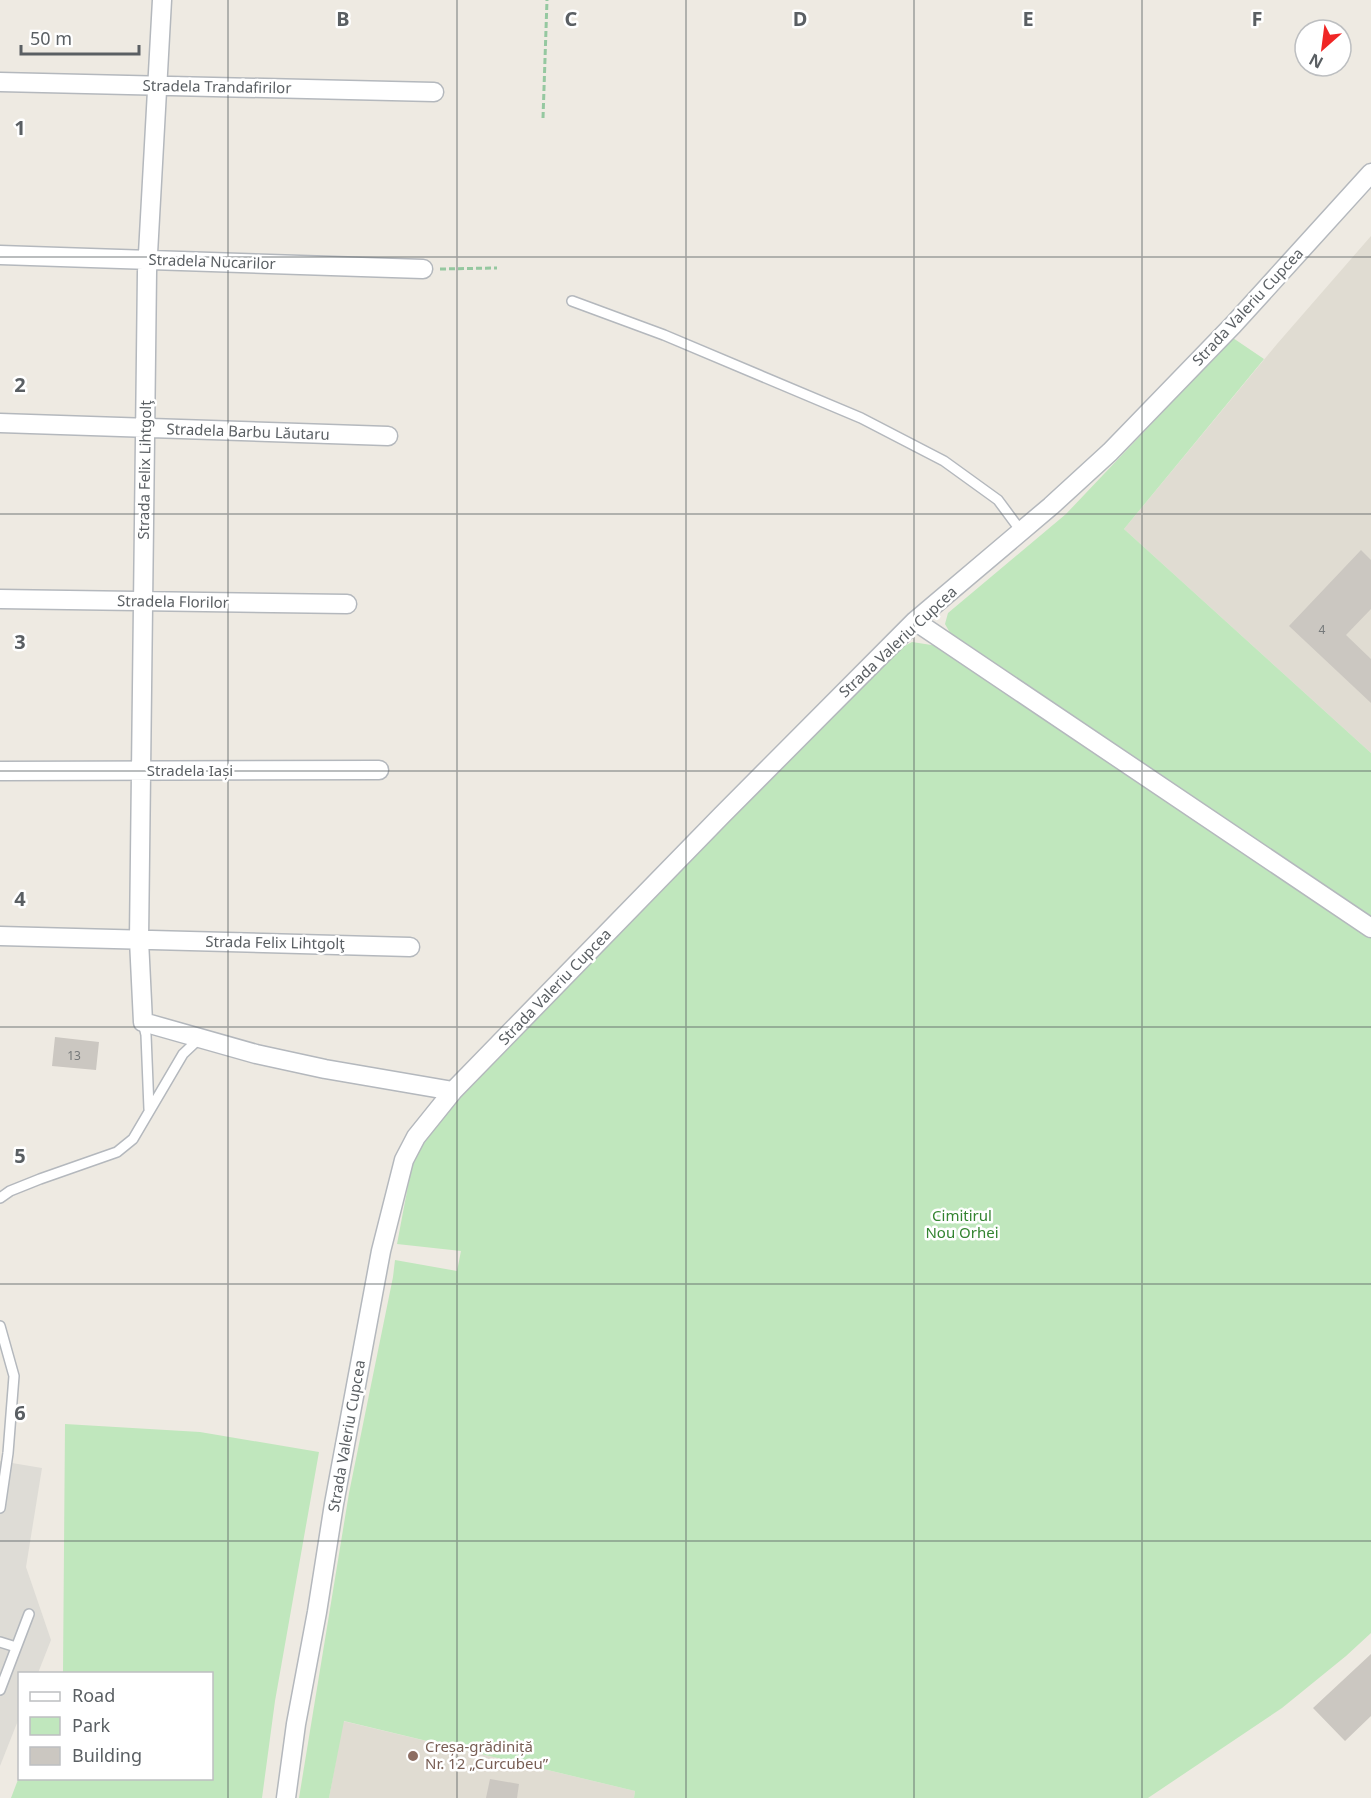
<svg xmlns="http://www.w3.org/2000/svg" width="1371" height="1798" font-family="'Noto Sans',sans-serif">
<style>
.industrial{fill:#dedcd6}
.education{fill:#e0dcd2}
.green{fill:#c0e7bd}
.building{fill:#cbc7c1}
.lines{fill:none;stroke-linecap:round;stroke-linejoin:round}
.service-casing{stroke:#b4b8bd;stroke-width:12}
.minor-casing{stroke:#b4b8bd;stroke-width:21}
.path{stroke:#95c8a0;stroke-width:3;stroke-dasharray:6 3;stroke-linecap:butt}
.service{stroke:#fff;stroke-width:9}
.minor{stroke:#fff;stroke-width:18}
.grid{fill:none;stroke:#5a5f63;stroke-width:1.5;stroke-opacity:0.55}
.education-dot{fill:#8d6e63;stroke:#fff;stroke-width:2}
.labels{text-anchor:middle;stroke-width:5;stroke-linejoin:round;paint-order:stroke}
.number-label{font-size:12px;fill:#76797a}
.street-label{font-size:15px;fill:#5a5f63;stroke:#fff}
.park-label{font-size:15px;fill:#338430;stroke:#fff}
.education-label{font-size:15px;fill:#785e54;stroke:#fff;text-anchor:start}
.grid-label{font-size:20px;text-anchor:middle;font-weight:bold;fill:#5a5f63;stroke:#fff;stroke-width:5;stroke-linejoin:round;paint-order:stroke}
</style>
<rect width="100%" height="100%" fill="#eeeae2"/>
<!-- industrial -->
<path class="industrial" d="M0,1461l42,7 -16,99 25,73 -13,33 -18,1 -1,44 -19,48z"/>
<!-- education -->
<path class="education" d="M1371,236v517l-247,-224 153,-185z
M343,1721l292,70 -1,7h-305z"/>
<!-- green -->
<path class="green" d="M1233,338l31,21 -140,170 247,224v165l-185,-126 -232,-152 -9,-16 3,-11 118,-99z
M912,642l26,4 433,290v697l-25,23 -64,52 -134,90h-514l1,-7 -291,-70 -15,77h-30l50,-305 44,-216 2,-17 62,11 4,-20 -64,-7 17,-90 17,-25 108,-116 358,-363z
M65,1424l135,8 119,20 -44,249 -13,97h-251l8,-21 1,1h192v-104l-149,-1z"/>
<!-- building -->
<path class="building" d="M1361,550l10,10v49l-25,26 25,24v44l-82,-77z
M55,1037l44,5 -3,28 -44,-4z
M1371,1654v62l-26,25 -32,-33z
M490,1779l29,5 -2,14h-31z"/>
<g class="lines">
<!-- service casing -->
<g class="service-casing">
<path id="service" d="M572,301l92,34 197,83 83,43 54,39 23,31
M143,1022l3,13 3,74
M0,1198l10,-7 30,-12 77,-27 16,-13 50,-85 18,-17
M0,1326l14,50 -6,77 -8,55
M0,1642l16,5
M0,1690l29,-76"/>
</g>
<!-- minor casing -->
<g class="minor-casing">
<path id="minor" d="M162,0l-15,272 -8,668 4,82 113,32 69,15 128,22
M0,82l434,10
M0,255l423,14
M0,423l388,13
M0,599l347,5
M915,621l456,307
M0,771l379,-1
M0,936l410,11
M286,1798l10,-74 21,-112 17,-108 47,-253 23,-91 12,-23 37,-46 269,-276 193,-194 136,-115 59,-54 123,-127 138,-152"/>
</g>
<!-- path -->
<path class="path" d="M543,118l4,-118
M440,269l57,-1"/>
<!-- service -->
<use href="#service" class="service"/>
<!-- minor -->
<use href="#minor" class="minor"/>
</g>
<!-- grid -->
<path class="grid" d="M228,0v1798M457,0v1798M686,0v1798M914,0v1798M1142,0v1798M0,257h1371M0,514h1371M0,771h1371M0,1027h1371M0,1284h1371M0,1541h1371"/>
<!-- markers -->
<circle class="education-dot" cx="413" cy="1756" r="6"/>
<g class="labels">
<!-- number labels -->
<g class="number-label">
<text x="1322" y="634">4</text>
<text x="74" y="1060">13</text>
</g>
<!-- street labels -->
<g class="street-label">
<text transform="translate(217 87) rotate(1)" y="5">Stradela Trandafirilor</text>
<text transform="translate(212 262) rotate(2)" y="5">Stradela Nucarilor</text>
<text transform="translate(1248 307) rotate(-47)" y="5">Strada Valeriu Cupcea</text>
<text transform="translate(248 432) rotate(2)" y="5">Stradela Barbu Lăutaru</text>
<text transform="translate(145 470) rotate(-89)" y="5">Strada Felix Lihtgolţ</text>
<text transform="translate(173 602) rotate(1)" y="5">Stradela Florilor</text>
<text transform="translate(898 642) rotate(-43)" y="5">Strada Valeriu Cupcea</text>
<text x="190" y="776">Stradela Iași</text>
<text transform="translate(275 943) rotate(1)" y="5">Strada Felix Lihtgolţ</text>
<text transform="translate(555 987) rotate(-46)" y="5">Strada Valeriu Cupcea</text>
<text transform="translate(347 1436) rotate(-80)" y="5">Strada Valeriu Cupcea</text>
</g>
<!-- park labels -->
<g class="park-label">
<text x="962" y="1221">Cimitirul<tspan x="962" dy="17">Nou Orhei</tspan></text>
</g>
<!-- education labels -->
<g class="education-label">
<text x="425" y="1752">Creșa-grădiniță<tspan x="425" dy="17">Nr. 12 „Curcubeu”</tspan></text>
</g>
</g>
<g class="grid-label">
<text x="343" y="26">B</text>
<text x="571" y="26">C</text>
<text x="800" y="26">D</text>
<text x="1028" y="26">E</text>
<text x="1257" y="26">F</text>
<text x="20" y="135">1</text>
<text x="20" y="392">2</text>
<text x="20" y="649">3</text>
<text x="20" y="906">4</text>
<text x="20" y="1163">5</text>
<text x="20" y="1420">6</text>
</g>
<!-- legend -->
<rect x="18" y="1672" width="195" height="108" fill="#ffffff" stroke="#bdbfc1" stroke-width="1.5"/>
<rect x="30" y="1692" width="30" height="9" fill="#ffffff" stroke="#bdbfc1" stroke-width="1.5"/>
<text x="72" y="1702" font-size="18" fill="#5a5f63">Road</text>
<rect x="30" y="1717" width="30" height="18" fill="#c0e7bd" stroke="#bdbfc1" stroke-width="1.5"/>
<text x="72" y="1732" font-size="18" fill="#5a5f63">Park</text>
<rect x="30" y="1747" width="30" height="18" fill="#cbc7c1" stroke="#bdbfc1" stroke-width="1.5"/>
<text x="72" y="1762" font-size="18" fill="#5a5f63">Building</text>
<!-- north arrow -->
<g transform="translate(1323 48) rotate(208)"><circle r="28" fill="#ffffff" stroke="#bdbfc1" stroke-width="1.5"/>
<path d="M0-4.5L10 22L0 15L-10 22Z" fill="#f02625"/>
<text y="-9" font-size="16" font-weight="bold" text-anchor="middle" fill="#5a5f63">N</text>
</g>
<!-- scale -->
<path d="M21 45v9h118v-9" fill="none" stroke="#5a5f63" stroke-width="3"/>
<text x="30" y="45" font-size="18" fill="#5a5f63" stroke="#ffffff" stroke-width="4.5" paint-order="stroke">50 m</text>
</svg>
